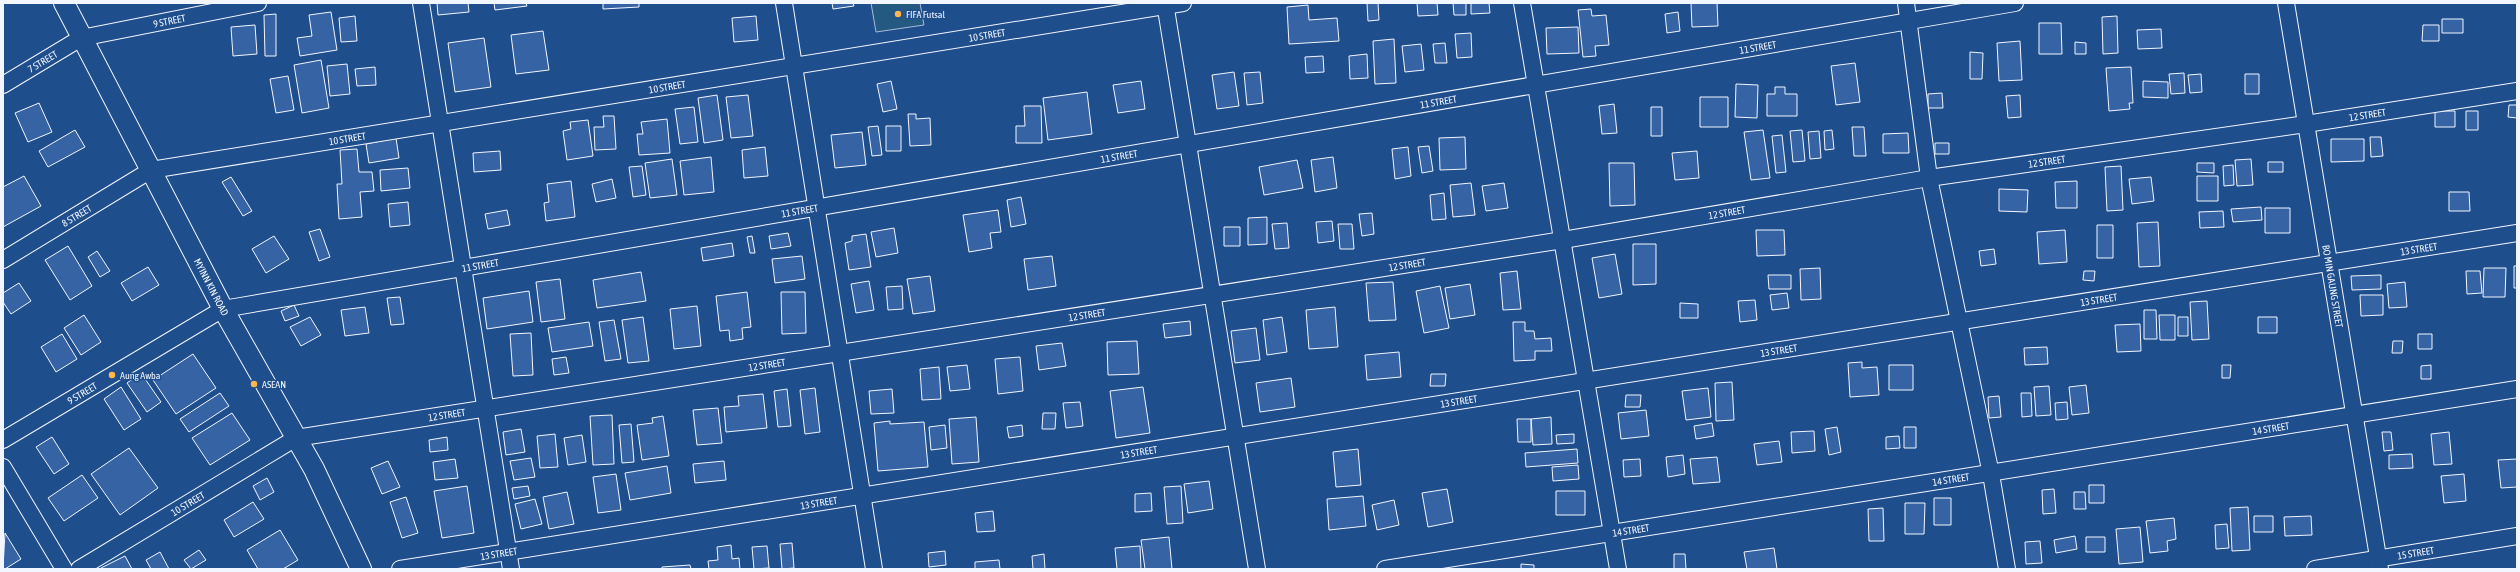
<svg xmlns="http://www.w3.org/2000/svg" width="2520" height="572" font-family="'Asap Condensed',sans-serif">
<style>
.garden{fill:#245a82;stroke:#a8bbd7}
.building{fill:#3563a3;stroke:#f2f6ff}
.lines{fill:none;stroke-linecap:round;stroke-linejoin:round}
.minor-casing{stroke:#f2f6ff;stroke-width:18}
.tertiary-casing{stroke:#f2f6ff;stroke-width:22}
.minor{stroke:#1f4e8c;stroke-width:16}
.tertiary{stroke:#1f4e8c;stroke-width:20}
.poi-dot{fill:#ffb74d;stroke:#1f4e8c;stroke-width:1.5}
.labels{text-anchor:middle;stroke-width:3;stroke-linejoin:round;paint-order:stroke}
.poi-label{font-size:10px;fill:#f2f6ff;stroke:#1f4e8c;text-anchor:start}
.street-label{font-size:10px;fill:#f2f6ff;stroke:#1f4e8c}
</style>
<rect width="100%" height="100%" fill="#1f4e8c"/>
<!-- garden -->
<path class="garden" d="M871,3h49l4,22 -48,7z"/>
<!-- building -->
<path class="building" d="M437,3h31l1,9 -31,3z
M494,3h32l1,3 -32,4z
M603,3h36v4l-36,2z
M832,3h21l1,3 -21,3z
M1367,3h11l1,17 -11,1z
M1417,3h20l1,12 -20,1z
M1453,3h13v12h-12z
M1471,3h18l1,10 -19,1z
M1691,3h26l1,23 -26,1z
M1308,5l1,15 28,-2 2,23 -50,3 -2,-37z
M1591,9l1,7 14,-1 3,30 -14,1 1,10 -13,1 -5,-47z
M331,12l6,38 -37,6 -3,-18 15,-2 -3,-21z
M1678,12l2,19 -13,2 -2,-19z
M276,14v42h-11l-1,-41z
M355,16l2,25 -16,1 -2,-24z
M756,16l2,24 -24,2 -2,-24z
M2117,16l1,37 -15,1 -1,-37z
M2442,19h21v14h-21z
M2039,23h22l1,31h-23z
M255,25l2,29 -24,2 -2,-29z
M2423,25h16v16h-17z
M1578,27l1,26 -32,1 -1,-26z
M2161,29l1,19 -24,1 -1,-19z
M543,31l6,39 -33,4 -5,-39z
M1471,33l1,24 -15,1 -2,-24z
M484,38l7,49 -36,5 -7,-49z
M1394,39l2,44 -21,1 -2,-43z
M2020,41l2,39 -23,1 -2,-38z
M2075,42l11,1v11h-11z
M1445,43l2,20h-12l-2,-19z
M1421,44l3,26 -19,2 -3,-26z
M1970,52l13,1 -1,26h-12z
M1367,54l1,24 -18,1 -1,-23z
M1323,56l1,16 -18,1 -1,-16z
M321,60l8,48 -27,5 -8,-48z
M1855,63l5,39 -24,3 -5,-39z
M347,64l3,30 -20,2 -3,-30z
M375,67l1,18 -19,1 -2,-17z
M2131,67l2,36h-4l1,6 -21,2 -3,-43z
M1234,72l5,34 -22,3 -5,-34z
M1260,72l3,31 -16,2 -3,-32z
M2184,73l1,20 -14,1 -2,-20z
M2201,74l1,18 -12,1 -2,-18z
M2245,74h14v20h-14z
M288,76l6,34 -18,3 -6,-34z
M891,81l6,28 -14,3 -6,-28z
M1141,81l4,28 -27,4 -5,-28z
M2143,81l25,1v16l-25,-1z
M1736,84l22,1 -1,33 -22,-1z
M1775,87h10v7h12v22h-30v-22h8z
M1087,92l5,42 -44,6 -5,-42z
M1942,93l1,15h-15v-14z
M717,95l6,45 -19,3 -6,-45z
M748,95l5,41 -22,2 -5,-41z
M2020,95l1,22 -13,1 -2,-22z
M1700,97h28v30h-28z
M39,103l13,29 -24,10 -13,-29z
M1614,104l3,29 -15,1 -3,-28z
M2509,105h8v13l-9,-1z
M1024,106h17l1,37h-26v-17h9z
M694,107l4,35 -18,2 -5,-35z
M1651,107h11v29h-11z
M2435,111h20v16h-20z
M2466,111h12v19h-12z
M908,114h8v5l14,-1 1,27 -21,1z
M603,116h11l2,33 -21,1 -1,-23h10z
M667,119l3,34 -31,2 -2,-21h6l-2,-12z
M588,120l5,36 -26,4 -4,-29 8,-2 -1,-7z
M878,126l4,29 -10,1 -4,-29z
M886,126h15v25h-15z
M1852,127h12l2,29h-12z
M75,130l10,17 -37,20 -9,-16z
M1763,130l7,48 -19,2 -7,-48z
M1802,130l3,31 -12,1 -3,-31z
M1832,130l2,19 -9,1 -1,-19z
M1819,131l2,27 -11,1 -2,-27z
M862,132l4,33 -31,3 -4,-33z
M1908,133l1,20h-26v-19z
M1782,135l4,37 -10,1 -4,-37z
M1465,137l1,32 -26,1 -1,-32z
M2370,137h11l2,19 -12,1z
M396,138l3,20 -30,5 -3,-19z
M2331,139h33v22l-33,1z
M1935,143h14v11h-14z
M1429,146l4,25 -11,2 -4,-26z
M765,147l3,29 -24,2 -2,-28z
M1408,147l3,29 -16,3 -3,-30z
M357,149l2,23h13l2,19 -14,1 2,25 -23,2 -2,-35h5l-2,-34z
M500,151l1,19 -27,2 -1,-19z
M1697,151l2,27 -24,2 -3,-27z
M711,157l3,35 -30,3 -4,-34z
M1333,157l4,31 -22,4 -4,-32z
M672,159l5,36 -27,3 -5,-35z
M2251,159l2,26 -16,1 -2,-26z
M1297,160l6,28 -39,7 -5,-28z
M2268,162h15v10h-15z
M1609,163h25l1,42 -25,1z
M2197,163h17v10l-17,-1z
M2233,165l1,20 -10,1 -1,-20z
M642,166l4,29 -13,2 -4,-30z
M2121,166l2,44 -16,1 -2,-44z
M408,168l2,20 -29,3 -1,-21z
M24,176l17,30 -38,21v-40z
M2197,176h21v25h-21z
M231,177l21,34 -9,5 -21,-34z
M2151,177l3,24 -22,3 -3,-25z
M612,179l4,19 -20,4 -4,-18z
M571,181l4,36 -29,4 -2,-18 5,-1 -2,-18z
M2077,181v27h-21l-1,-26z
M1471,183l4,32 -22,2 -3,-32z
M1504,183l4,25 -22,3 -4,-25z
M1999,189l29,1 -1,22 -28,-1z
M2449,192h20l1,19h-21z
M1444,193l2,26 -14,1 -2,-25z
M1021,197l5,27 -15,3 -4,-27z
M408,202l2,23 -20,2 -2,-23z
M2261,207l1,13 -29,2 -2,-13z
M2265,208h25v25h-25z
M507,210l3,15 -22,4 -3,-15z
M998,210l3,22 -11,1 2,15 -23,4 -6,-37z
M2223,211l1,16 -24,1 -1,-16z
M1372,213l2,21 -12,2 -3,-22z
M1267,217v27l-19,1v-27z
M1332,221l2,20 -16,2 -2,-21z
M2158,222l2,44 -21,1 -2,-44z
M1287,223l2,25 -14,1 -3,-25z
M1338,224h14l2,25h-14z
M2097,225h16v33h-16z
M1224,227h16v19h-16z
M894,228l4,25 -22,4 -5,-25z
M320,229l10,28 -11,4 -10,-29z
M1756,230h28l1,25 -28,1z
M2065,230l2,32 -28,2 -2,-32z
M788,233l3,13 -20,3 -2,-13z
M866,234l5,33 -22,3 -4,-27 7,-2v-5z
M274,236l15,23 -23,14 -14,-24z
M752,236l3,17h-5l-3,-16z
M732,243l2,13 -31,5 -2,-13z
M1633,244h23v40l-23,1z
M68,246l24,40 -22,14 -25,-40z
M1994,249l2,15 -15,2 -2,-15z
M97,251l13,20 -10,6 -12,-20z
M1615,254l7,40 -23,4 -7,-40z
M802,256l3,23 -30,4 -3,-24z
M1052,256l4,30 -28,4 -4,-31z
M2514,266h3v22h-3z
M148,267l11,18 -27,16 -11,-18z
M1820,268l1,31 -20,1 -1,-31z
M2484,268h22l-1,29h-22z
M1517,271l4,38 -18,1 -3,-37z
M2084,271h11l-1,10 -11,-1z
M2466,271h14l2,22 -15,1z
M641,272l5,29 -49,7 -4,-28z
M1768,275h23v14h-22z
M2381,275v14l-29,1 -1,-14z
M930,276l5,35 -22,3 -6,-35z
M560,279l5,40 -24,3 -5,-40z
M869,281l5,29 -18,3 -5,-29z
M1393,282l3,38 -27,1 -3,-38z
M2405,282l2,25 -18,1 -2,-24z
M19,283l12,18 -20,13 -8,-12v-9z
M1470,284l5,31 -25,4 -5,-31z
M902,286l1,23 -15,1 -2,-23z
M1440,286l9,42 -25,5 -8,-42z
M529,291l4,31 -46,7 -4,-31z
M747,292l4,35 -9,1 1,11 -13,2 -1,-11 -9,1 -4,-35z
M781,292h24l1,41 -24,1z
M1787,293l2,15 -17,2 -2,-15z
M2360,295h23v20l-22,1z
M400,297l4,27 -13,1 -4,-27z
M1755,300l2,20 -17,2 -2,-21z
M2207,301l2,38 -17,1 -2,-38z
M1680,303l18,1v14h-18z
M294,305l5,11 -14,5 -4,-10z
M697,306l4,40 -27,3 -4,-40z
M365,307l4,26 -24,3 -4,-26z
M1335,307l3,40 -29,2 -3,-39z
M2144,310h12l1,29h-13z
M84,315l17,27 -20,13 -17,-27z
M2159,315h16v25h-15z
M310,317l11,18 -20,11 -11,-19z
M643,317l6,44 -21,2 -6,-43z
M1282,317l5,35 -20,3 -4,-35z
M2178,317h10v19h-10z
M2258,317h19v16h-19z
M614,320l7,39 -16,2 -6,-39z
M1190,321l1,14 -26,3 -2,-14z
M589,322l4,24 -41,6 -4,-24z
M1513,322h12v9h9l1,8 16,-1 1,13h-17v9l-21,1z
M2140,324l1,27 -24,1 -2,-27z
M1256,328l4,32 -25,3 -4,-32z
M531,333l2,42 -20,1 -3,-42z
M62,334l15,25 -21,13 -15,-25z
M2418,334h14v15h-14z
M1137,341l2,33 -31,1 -1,-33z
M2393,341h10l-1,12h-10z
M1062,343l4,23 -27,4 -3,-24z
M2047,347l1,17 -23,1 -1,-17z
M1399,352l2,25 -34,3 -2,-25z
M193,354l23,34 -40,26 -23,-34z
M566,357l3,16 -15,2 -2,-16z
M1020,357l3,34 -25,3 -3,-35z
M1862,362v6l15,-1 2,28 -29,2 -2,-34z
M967,365l3,24 -20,2 -3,-24z
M1889,365h24v25h-24z
M2222,365h9l-1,13h-8z
M2431,365v14h-10v-13z
M939,367l2,32 -19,1 -2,-31z
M141,373l20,29 -14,10 -20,-29z
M1431,374h15l-1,12h-15z
M1291,378l4,29 -35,5 -4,-29z
M1732,382l2,38 -18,1 -1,-38z
M2086,385l3,28 -17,2 -3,-28z
M2049,386l2,29 -15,1 -2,-29z
M121,387l20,32 -17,11 -20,-31z
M1143,387l7,46 -34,5 -6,-47z
M815,388l5,44 -15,2 -5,-44z
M1708,388l3,29 -25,3 -4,-29z
M787,389l4,37 -13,1 -4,-36z
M892,389l2,24 -23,1 -2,-23z
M220,393l9,13 -40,26 -9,-13z
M2021,393h10l1,23 -10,1z
M763,394l4,34 -41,4 -2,-25 15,-1 -1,-10z
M1626,395h15l-1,12h-15z
M1999,396l2,21 -12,1 -1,-21z
M1080,402l3,24 -17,2 -3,-25z
M2067,402l1,17 -12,1 -1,-17z
M718,408l4,35 -25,2 -4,-35z
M1646,410l3,26 -28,3 -3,-26z
M232,413l18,27 -40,25 -18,-27z
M1043,413h13l-1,16h-13z
M612,415l2,49 -21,1 -3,-49z
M663,416l6,40 -27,4 -5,-35 16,-2 -1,-5z
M976,417l3,45 -27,2 -3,-45z
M1551,417l1,27 -19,1 -2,-26z
M1517,419h14v23h-13z
M890,421v3l34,-2 4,45 -50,4 -4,-48z
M1712,423l2,13 -18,3 -2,-13z
M631,424l3,38 -12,1 -3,-38z
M945,425l2,23 -16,2 -2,-23z
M1022,425l1,11 -14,2 -2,-11z
M1837,427l4,25 -12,3 -4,-26z
M1904,427h12v21h-12z
M521,429l4,23 -19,3 -3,-23z
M1814,431l1,20 -23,2 -1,-21z
M2382,432h9l2,18 -9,1z
M2449,432l3,32 -18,1 -3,-31z
M555,434l3,33 -18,1 -3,-32z
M1574,434v9l-17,1 -1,-9z
M582,435l4,27 -18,3 -4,-27z
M1899,436l1,12 -14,1v-12z
M52,437l17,27 -15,10 -18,-27z
M447,437l1,13 -18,2 -1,-12z
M1779,441l3,21 -25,3 -3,-21z
M129,448l29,40 -38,27 -29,-41z
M1358,449l3,36 -25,2 -3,-35z
M1577,449l1,14 -52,4 -1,-14z
M2412,454l1,14 -24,1v-14z
M1683,455l2,19 -17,3 -2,-20z
M1717,457l3,25 -27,2 -3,-25z
M531,458l4,19 -21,3 -4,-19z
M455,459l3,19 -23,2 -2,-18z
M1640,459l1,17 -17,1 -1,-17z
M2517,459v28l-16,1 -3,-28z
M388,461l12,26 -18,7 -11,-26z
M724,461l2,19 -31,3 -2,-19z
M1578,465l1,14 -26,2 -1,-14z
M667,466l4,27 -41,7 -5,-27z
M616,474l5,36 -23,3 -5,-36z
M2464,474l2,27 -22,2 -3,-27z
M82,475l16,23 -34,23 -16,-23z
M267,478l7,14 -14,8 -7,-14z
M1209,481l4,28 -25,4 -4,-29z
M2089,485h15v18h-15z
M467,486l7,47 -32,5 -8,-47z
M528,486l2,10 -16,3 -2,-11z
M1181,486l2,37 -16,1 -3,-37z
M1447,489l6,33 -25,5 -6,-34z
M2054,489l2,24 -13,1 -1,-24z
M1556,491h29v24h-29z
M567,492l7,32 -25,5 -6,-32z
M2074,492h11l1,17h-12z
M1151,493l1,18 -17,1v-18z
M1363,496l3,30 -37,4 -2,-31z
M406,497l12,36 -16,5 -12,-36z
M1934,498h17v27h-17z
M535,499l7,25 -21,5 -6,-25z
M1394,500l5,25 -22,5 -5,-25z
M253,502l11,17 -30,18 -10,-17z
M1905,503h20l-1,31h-19z
M2248,507l2,43 -18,1 -2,-43z
M1883,508l1,33h-15l-1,-32z
M993,511l2,20 -18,1 -2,-19z
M2254,516h19v16h-19z
M2311,516l1,19 -27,1 -1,-19z
M2174,518l2,21 -9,2 1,10 -18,2 -4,-32z
M2227,524l2,24 -13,1 -1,-24z
M2140,527l3,35 -24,2 -3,-35z
M280,530l18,30 -15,9h-25l-11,-19z
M5,533l16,26 -16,10 -2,-1z
M2075,536l2,13 -21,4 -2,-13z
M1169,537l3,32h-27l-4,-29z
M2086,537h19v15h-19z
M2040,541l2,22 -16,1 -1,-22z
M792,543l2,25 -12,1 -2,-25z
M731,545l1,14 7,-1 1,11h-31l-1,-8 10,-1 -1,-13z
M767,546l2,22 -15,1 -2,-22z
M1140,546l1,23h-24l-2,-21z
M1774,548l3,21h-30l-3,-17z
M199,550l7,10 -15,9 -7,-9z
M945,551l1,14 -17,2 -1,-14z
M160,552l9,17h-18l-5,-9z
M1044,554l1,15h-12l-1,-13z
M1674,554h11l1,15h-12z
M125,556l7,13h-30l-1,-1z
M999,560l1,9h-25v-7z
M1521,564l13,1v4h-13z
M690,565l1,4h-29v-2z"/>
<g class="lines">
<!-- minor casing -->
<g class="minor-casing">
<g id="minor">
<path d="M421,3l90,566"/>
<path d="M784,3l90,566"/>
<path d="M1165,3l92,566"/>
<path d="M1522,3l96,566"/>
<path d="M1906,3l23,175 62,296 16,95"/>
<path id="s1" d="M2286,3l94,566"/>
<path id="s2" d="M3,85l78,-47 177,-35"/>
<path id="s3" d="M3,260l148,-90 1032,-167"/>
<path id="s4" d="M3,440l220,-131 1792,-306"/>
<path d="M3,467l61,102"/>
<path id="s5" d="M79,569l217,-131 1267,-198 366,-62 377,-54 211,-33"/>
<path id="s6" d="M400,569l2117,-336"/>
<path id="s7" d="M1385,569l1132,-180"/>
<path id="s8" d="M2315,569l202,-33"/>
</g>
</g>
<!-- tertiary casing -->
<g class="tertiary-casing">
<g id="tertiary">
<path id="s9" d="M64,3l159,306 91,160 47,100"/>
</g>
</g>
<!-- minor -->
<use href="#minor" class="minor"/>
<!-- tertiary -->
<use href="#tertiary" class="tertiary"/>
</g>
<!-- markers -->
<g class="poi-dot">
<circle cx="898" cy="14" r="4"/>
<circle cx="112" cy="375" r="4"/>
<circle cx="254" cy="384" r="4"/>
</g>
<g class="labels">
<!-- poi labels -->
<g class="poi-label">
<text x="906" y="18">FIFA Futsal</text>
<text x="120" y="379">Aung Awba</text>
<text x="262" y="388">ASEAN</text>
</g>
<!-- street labels -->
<g class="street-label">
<text dy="4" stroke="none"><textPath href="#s2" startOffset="181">9 STREET</textPath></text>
<text dy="4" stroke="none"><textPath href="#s3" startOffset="1020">10 STREET</textPath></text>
<text dy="4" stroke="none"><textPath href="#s4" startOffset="1813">11 STREET</textPath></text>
<text dy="4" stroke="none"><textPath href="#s2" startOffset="46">7 STREET</textPath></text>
<text dy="4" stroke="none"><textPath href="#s3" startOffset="696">10 STREET</textPath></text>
<text dy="4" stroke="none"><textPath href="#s4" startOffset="1489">11 STREET</textPath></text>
<text dy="4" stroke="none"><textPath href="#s5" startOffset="2350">12 STREET</textPath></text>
<text dy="4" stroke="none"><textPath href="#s3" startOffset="372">10 STREET</textPath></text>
<text dy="4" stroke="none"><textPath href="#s4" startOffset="1165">11 STREET</textPath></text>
<text dy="4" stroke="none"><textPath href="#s5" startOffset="2026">12 STREET</textPath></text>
<text dy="4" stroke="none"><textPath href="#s4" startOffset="841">11 STREET</textPath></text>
<text dy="4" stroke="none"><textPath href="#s5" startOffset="1702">12 STREET</textPath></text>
<text dy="4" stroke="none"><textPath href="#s3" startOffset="86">8 STREET</textPath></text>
<text dy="4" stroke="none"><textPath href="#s6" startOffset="2044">13 STREET</textPath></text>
<text dy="4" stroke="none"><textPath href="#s5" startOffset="1378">12 STREET</textPath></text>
<text dy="4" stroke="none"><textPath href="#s4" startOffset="517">11 STREET</textPath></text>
<text dy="4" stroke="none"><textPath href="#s1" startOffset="287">BO MIN GAUNG STREET</textPath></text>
<text dy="4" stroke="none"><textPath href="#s9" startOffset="320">MYINN KIN ROAD</textPath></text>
<text dy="4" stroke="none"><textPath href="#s6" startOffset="1720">13 STREET</textPath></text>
<text dy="4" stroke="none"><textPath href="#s5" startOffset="1054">12 STREET</textPath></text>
<text dy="4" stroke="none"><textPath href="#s6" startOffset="1396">13 STREET</textPath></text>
<text dy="4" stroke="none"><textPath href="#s5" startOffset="730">12 STREET</textPath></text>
<text dy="4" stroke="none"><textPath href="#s4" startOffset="92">9 STREET</textPath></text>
<text dy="4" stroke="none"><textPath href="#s6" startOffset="1072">13 STREET</textPath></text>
<text dy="4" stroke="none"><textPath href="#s5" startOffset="406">12 STREET</textPath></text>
<text dy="4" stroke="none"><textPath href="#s7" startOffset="897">14 STREET</textPath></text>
<text dy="4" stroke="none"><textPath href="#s6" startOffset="748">13 STREET</textPath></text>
<text dy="4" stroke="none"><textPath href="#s7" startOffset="573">14 STREET</textPath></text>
<text dy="4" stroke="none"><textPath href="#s5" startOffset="127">10 STREET</textPath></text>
<text dy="4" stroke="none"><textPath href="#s6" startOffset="424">13 STREET</textPath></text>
<text dy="4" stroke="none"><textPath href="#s7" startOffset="249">14 STREET</textPath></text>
<text dy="4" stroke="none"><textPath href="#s6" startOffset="100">13 STREET</textPath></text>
<text dy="4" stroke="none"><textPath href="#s8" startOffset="102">15 STREET</textPath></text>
</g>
</g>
<!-- border -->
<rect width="2520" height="572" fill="none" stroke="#f2f6ff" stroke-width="8"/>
</svg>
